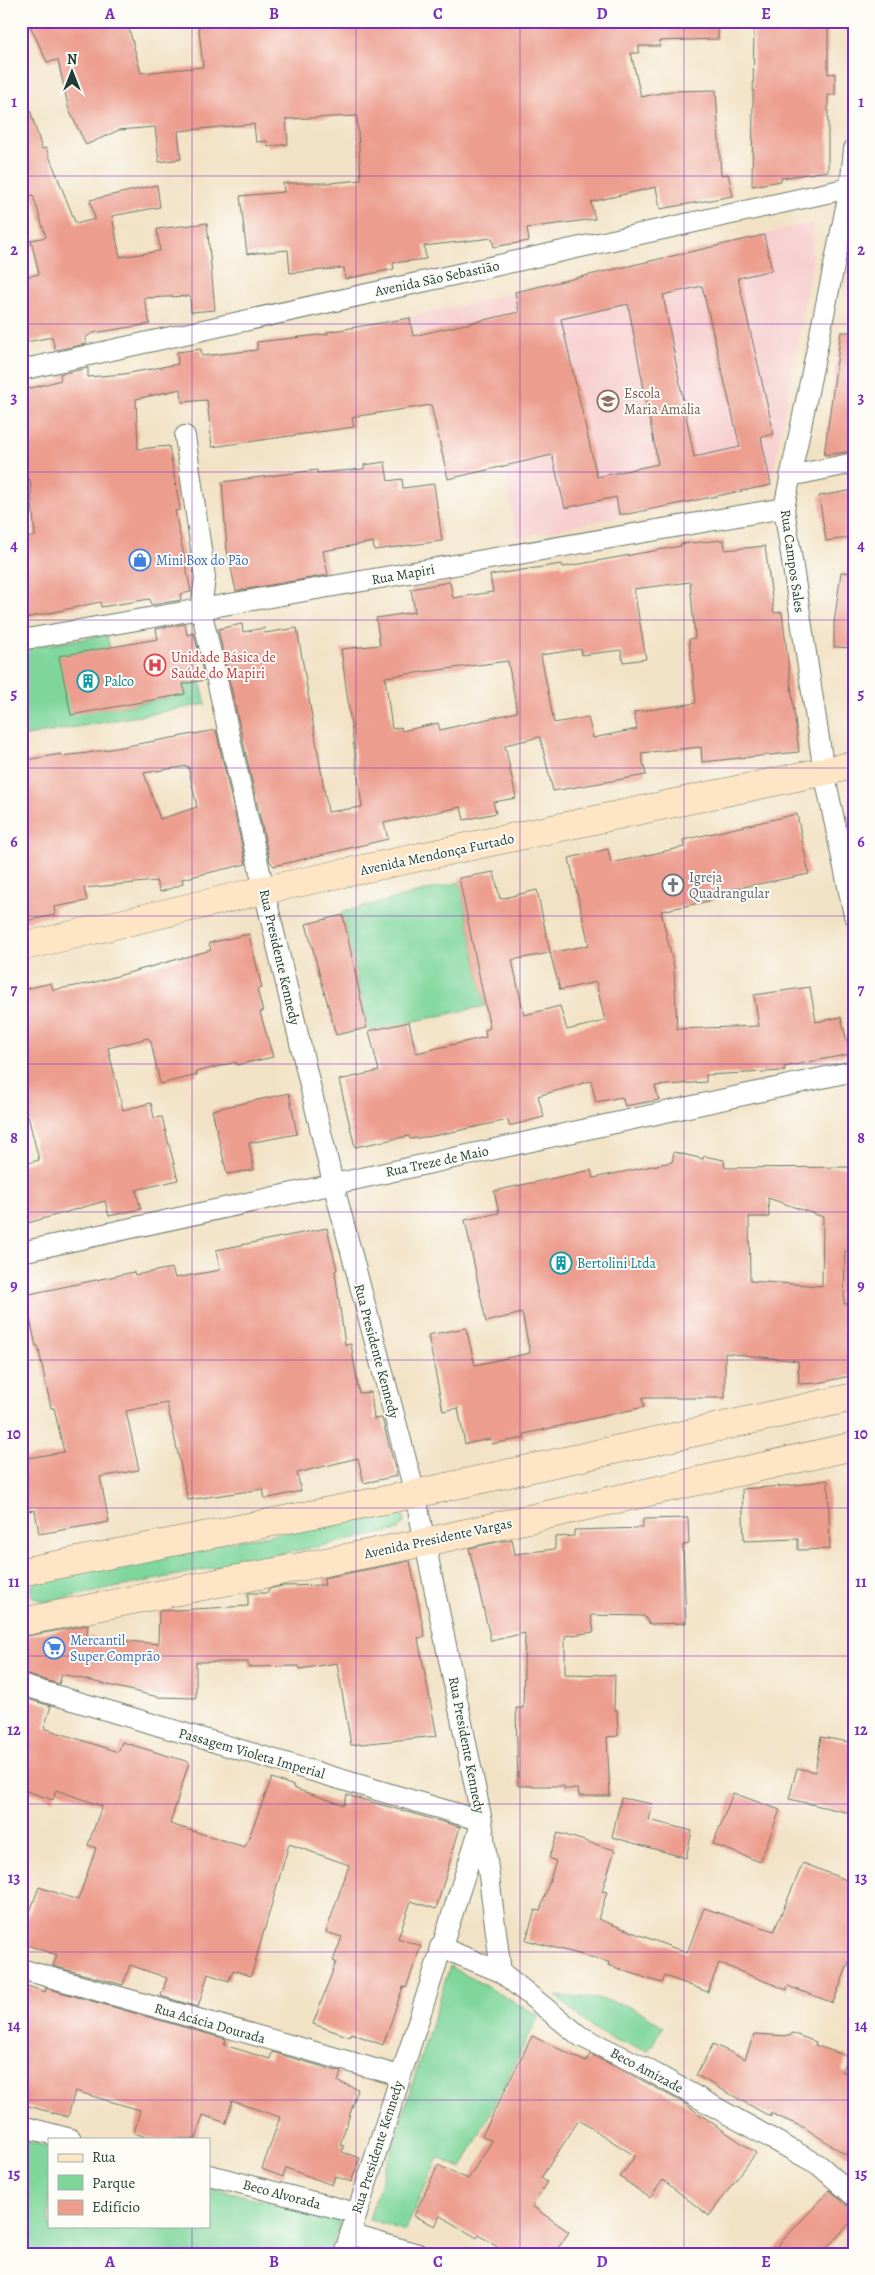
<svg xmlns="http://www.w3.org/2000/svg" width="875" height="2275" font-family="Alegreya,serif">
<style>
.built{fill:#f7cfd0}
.green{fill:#7ed69b;stroke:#4e8a68}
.building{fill:#ec9d8e;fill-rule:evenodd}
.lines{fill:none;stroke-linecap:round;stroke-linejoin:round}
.street-casing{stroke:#697767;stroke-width:22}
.secondary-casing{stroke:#697767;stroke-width:29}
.street{stroke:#fff;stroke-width:20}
.secondary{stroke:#fde5c5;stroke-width:28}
.grid{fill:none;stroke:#7b2cbf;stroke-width:1;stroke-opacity:0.55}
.labels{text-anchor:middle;stroke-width:4;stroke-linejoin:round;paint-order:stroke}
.street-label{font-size:14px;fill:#1f3d34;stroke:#fdfcf7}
.education-label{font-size:14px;fill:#785e54;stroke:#fdfcf7;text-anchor:start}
.shop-label{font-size:14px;fill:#366cbe;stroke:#fdfcf7;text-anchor:start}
.health-label{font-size:14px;fill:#be3a42;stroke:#fdfcf7;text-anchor:start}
.culture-label{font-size:14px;fill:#0d838f;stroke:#fdfcf7;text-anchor:start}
.worship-label{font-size:14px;fill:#5b616d;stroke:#fdfcf7;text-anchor:start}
.neatline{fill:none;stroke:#7b2cbf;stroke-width:2}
.grid-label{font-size:16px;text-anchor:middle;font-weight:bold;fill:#7b2cbf}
</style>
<rect width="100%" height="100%" fill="#fdfcf7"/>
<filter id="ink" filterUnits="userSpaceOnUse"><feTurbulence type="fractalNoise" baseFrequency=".02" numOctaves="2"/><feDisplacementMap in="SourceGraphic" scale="10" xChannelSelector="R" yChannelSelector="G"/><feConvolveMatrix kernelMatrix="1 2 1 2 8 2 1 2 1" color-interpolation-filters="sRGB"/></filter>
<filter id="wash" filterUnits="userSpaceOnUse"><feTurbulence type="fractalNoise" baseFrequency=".0096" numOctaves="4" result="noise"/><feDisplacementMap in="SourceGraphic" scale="20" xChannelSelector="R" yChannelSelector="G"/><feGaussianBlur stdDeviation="1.12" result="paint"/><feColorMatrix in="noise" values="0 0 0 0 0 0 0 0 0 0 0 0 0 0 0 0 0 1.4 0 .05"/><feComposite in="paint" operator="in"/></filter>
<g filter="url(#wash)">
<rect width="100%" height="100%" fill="#f2e2c5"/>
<!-- built -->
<path class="built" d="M812,223v39l-41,223 -255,53 -12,-72 -56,13 -37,-162z"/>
<!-- green -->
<path class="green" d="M107,635l14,72 64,-13 -2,-10 17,-3 6,23 -185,33v-88z
M460,882l25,124 -116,25 -27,-119z
M402,1510l2,12 -5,8 -354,72 -12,-5 -3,-10 9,-9z
M450,1966l89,50 -77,152 -24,-10 -33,73 -36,-12z
M556,1996c42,2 73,3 107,31l-14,23c-43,-9 -62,-24 -93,-54z
M21,2140l28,7v79h160v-39l132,33 -11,34h-309z"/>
<g id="blocks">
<!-- building -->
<path class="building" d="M28,21h99l14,52 62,-6 -5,-46h520v18l-59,2 1,5h-21v7h-8l10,44 30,-6 45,-1 5,85 7,-1 5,22 -73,13 -4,-22 -65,15 4,17 -68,9 2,13 -35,6 -2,-9 -68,8 2,13 -33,4 1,6 -49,10 -1,-11 -54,5 -2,-23 -41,4 -7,-58 44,-4 -1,-9h47l31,-3 -4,-64 -71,3 2,25 -20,3 -1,-6 -11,1 -2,-18 -76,7 3,28 -22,3 -4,-35 -36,3 -33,15 -17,-35 -11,-50 -11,2z
M754,21h74v53l7,-1v22h-7v76l-47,7v3l-29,5z
M26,97l16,52 4,-1 30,76 19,-5 -5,-19 67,-15 3,22 -48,9 8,41 40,-6 -3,-22 50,-6 8,87 -24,2 -1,-16 -46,2 6,26 -57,9 -7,4v7l-31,6 -3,-13 -31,6v-65l18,-4 -8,-34 15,-3 -13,-42 -12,4v-101z
M764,235l8,35 -34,8 36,156 -13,3 10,48 -143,29h-9l-3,-17 -51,11 -13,-53 -104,24 -17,-74 -79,12 2,10 -142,20 -5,-47 -25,2 -1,-13 -45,10 2,50 31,-3 11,64 -5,1 16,81 -11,2 1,6 -30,5 -1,-6 -49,8 -1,-5 -79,17v-80l14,-3 -5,-57 -9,2v-90l40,-11 -1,-6 28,-6v9l36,-3 54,-10 -1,-12 24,-3 1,7 55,-6v-8l71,-8 -1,-2 83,-14 3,18 106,-24 -4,-20zM702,286l38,161 -46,10 -31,-162zM628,304l30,160 -61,13 -36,-158z
M841,332h13v119l-30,4z
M385,462l3,19 14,-2 1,9 31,-4 8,57 -68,9 -1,-8 -50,9 5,24 -92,16 -9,-41 -5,-68 95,-12v3l47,-4v-4z
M854,490v47l-28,4 -7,-45z
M724,540l1,10 40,-4 9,67 8,-1 17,140 -97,10 -1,-15 -60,6 5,22 -93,16 -13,-54 -35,8 11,53 -23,4 3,11 -32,7 -3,-13 -77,16 4,16 -114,27 -4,-4 -52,-233 24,-5 1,8 21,-4 1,5 32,-5 31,184 34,-5 -21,-158 39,-4 -4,-27 39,-6 -4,-23 39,-7 3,16 40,-6 -3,-17 72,-11 1,3 118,-21 -1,-2zM690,582l5,56 -6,1 7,64 -62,9 3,17 -44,9 -5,-21 -34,6 -13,-68 40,-6 1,6 39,-5 2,12 23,-3 -12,-70zM508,661l9,51 -77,18 -2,-7 -36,8 -1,-4 -9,2 -7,-52z
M841,572l13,1v75l-20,-1v-24z
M185,624l2,11 7,-2 11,47 -22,4 2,10 -114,21 -12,-59 99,-17 -2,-10z
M216,730l30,134 -64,15 1,5 -23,8 -4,-11 -72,7 3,13 -33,6 1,8 -34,7v-161l40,-7v2l27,-3zM188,766l9,41 -37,12 -16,-46z
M797,814l12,60 -101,20 6,6 -53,11 13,57 3,61 82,-3 -5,-31 56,-8 6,35 25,-5 9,37 -66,13 1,4 -79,4v7l-51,4 4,14 -34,6 -3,-9 -26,5 -5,-21 -53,15 6,21 -35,9 -1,-6 -75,16 -23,3 -1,-3 -54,11 -16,-67 40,-9 -10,-40 40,-9 7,31 70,-16 -1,-7 5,-2 -31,-150 35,-6 6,27 37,-9 13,63 39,-8 -20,-87 39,-9 3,14 73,-16 -1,-7zM550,953l10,37 36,-8 9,39 -38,9 -7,-24 -36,9 -12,-55z
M343,915l24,113 -31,7 -30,-111z
M249,934l13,54 -5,1 6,23h-3l13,45 -36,8 -1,-3 -40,10 1,3 -37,9 -9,-42 -3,-4 -40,10 15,62 28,-7 3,15 8,-1 16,63 -42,10 5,19 -32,7 -4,-15 -84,24v-60l18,-5 -12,-48 -6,1v-123l30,-7 2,7 39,-7 119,-33 -2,-7z
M289,1093l8,41 -48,9 5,27 -27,4 -15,-64z
M674,1152l29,7 1,-3 20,4 1,8 129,-1v84h-9l-1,53 10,-1v72l-36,8 -19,1 -1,-23 -73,-8v45h-83l2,9 -120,27 1,4 -33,6 -1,-5 -26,5 -7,-36 -15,3 -15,-76 38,-7 9,37 55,-12 -8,-40 -36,9 -21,-102 34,-7 -5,-22 97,-21 2,8 79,-16zM768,1198l55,19 -1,69 -72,-5 -1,-64h20z
M327,1228l10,42 -2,1 10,74 6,-1 8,49 12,-1 3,27 8,-1 15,58 -33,7 -6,-25 -61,15 4,18 -36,8 -2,-10 -75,11 -21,-97 -41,8 13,59 -39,7 9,45 -70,12 -4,-24 -14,2v-53l43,-7 -10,-44h-3l-13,-62h-2l-11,-51 109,-23 1,3 37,-7 3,10 45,-8 -4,-20z
M828,1480l2,69 -32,1v-11l-54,2 -2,-52 54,-4z
M688,1518l1,26 -6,1 3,78 -36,1 -6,-8 -53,-1 3,17 -29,4v38l50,1 -1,35h3l1,26 -11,1 3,59h-31l-1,-7h-14v-3h-46l-2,-78h7l2,-75 -34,8 -22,-93 43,-9 3,15 40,-5v-12l19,-1v-6l69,-2v-9z
M410,1561l15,76 -7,1 19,98 -86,9 -14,-82 -37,6 -1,-3 -51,1v-5h-52v36l-38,-1 -96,-23 -3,10 -38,-11v-36l67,-12 -1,12 71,7 1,-33 89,-5v-13h20v-4l15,-3 42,-1 -2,-7z
M21,1697l30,9 -7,22 74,24 4,-10 67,20 -19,62 75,23 27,-69 22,8 -1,2 51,17 3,-10 113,32 -24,82 -25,-8 -13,37 23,8 -15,42 -3,-1 -20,58 -32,-12 -1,4 -37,-13 23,-62 -3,-1 9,-24 -16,-5 23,-67 -60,-21 -38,132 -18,-6 -4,11 -21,-7 -10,33 -37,-11 6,-18 -37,-13 -7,20 -70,-19 4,-11 -36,-12v-7l18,-49 39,13 18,-52 -8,-3 14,-39 -46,-16 -3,10 -32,-11z
M821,1737l33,6v71l-65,-15 8,-31 18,4z
M733,1793l47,17 -20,52 -47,-18z
M621,1798l32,6 -4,16 43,11 -6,27 -74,-21z
M558,1833l57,17 -13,41 5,1 -9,27 89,34 17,-45 70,23 29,-68 51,20v66l-21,54 -45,-17 -1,4 -68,-27 -11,29 -43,-16 -3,7 -16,-5 -38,-13 1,-3 -83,-22 9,-30 5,1 16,-50 -7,-3z
M21,1984l24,8 1,-4 180,51 -2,6 46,14 2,-7 69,20 -3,10 20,7 -18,56 4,1 -2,6 18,6 -9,24 -16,-6 -3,9 -46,-17 -3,9 -21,-8 18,-52 -48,-16 -6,22 -23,-8 -7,24h-43l-19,-6 6,-23 -65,-19 -7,26 -47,-13z
M792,2033l24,9 -1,3 32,11 -5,15 12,6v83l-49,-32 -35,-15 1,4 -75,-42 17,-31 32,15 9,-25 36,2z
M532,2036l54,26 4,-8 48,24 44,24 74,51 -47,63 -46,-36 -13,18 -30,-21 15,-21 -56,-36 -38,58 6,4 -15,24 37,26 -15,22h-46l-29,-19 -2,3 -37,-22 -5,10 -21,-10 24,-51 30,14 24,-38 -10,-5z
M830,2190l16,15 8,3v11l-33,35h-51z"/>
</g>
</g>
<g filter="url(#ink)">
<use href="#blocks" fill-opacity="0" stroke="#697767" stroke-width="1"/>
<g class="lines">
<!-- street casing -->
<g class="street-casing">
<path id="street" d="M854,149l-4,39 -66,320 40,264 30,143
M21,370l833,-183
M185,436l20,142 -4,31 63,281 69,293 82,311 67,327 -138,433
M790,476l64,-13
M21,640l763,-132
M21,1252l833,-181
M21,1685l461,136 19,151
M440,1947l61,25 79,64 65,32 174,97 35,31
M21,1969l379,107
M21,2126l50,13
M209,2175l147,38
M350,2234l68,20"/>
</g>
<!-- secondary casing -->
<g class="secondary-casing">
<path id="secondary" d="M21,947l243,-57 590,-125
M21,1572l394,-78 439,-97
M21,1622l405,-80 428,-96"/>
</g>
<!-- street -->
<use href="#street" class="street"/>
<!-- secondary -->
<use href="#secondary" class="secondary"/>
</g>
</g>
<!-- grid -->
<path class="grid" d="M192,21v2118M356,21v2233M520,21v2233M684,21v2233M21,176h833M21,324h833M21,472h833M21,620h833M21,768h833M21,916h833M21,1064h833M21,1212h833M21,1360h833M21,1508h833M21,1656h833M21,1804h833M21,1952h833M21,2100h833M192,2226v28"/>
<!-- icons -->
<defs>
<g id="school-ring" transform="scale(1.125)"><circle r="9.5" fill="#fdfcf7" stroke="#8d6e63" stroke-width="1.5"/><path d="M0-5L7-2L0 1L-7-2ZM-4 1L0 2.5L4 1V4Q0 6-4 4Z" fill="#8d6e63"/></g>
<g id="shop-ring" transform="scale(1.125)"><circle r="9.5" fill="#fdfcf7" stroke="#3f7fe0" stroke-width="1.5"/><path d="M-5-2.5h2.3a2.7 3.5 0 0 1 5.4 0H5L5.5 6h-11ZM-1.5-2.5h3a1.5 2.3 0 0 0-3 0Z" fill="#3f7fe0"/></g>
<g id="hospital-ring" transform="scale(1.125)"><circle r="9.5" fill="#fdfcf7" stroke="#e0444e" stroke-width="1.5"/><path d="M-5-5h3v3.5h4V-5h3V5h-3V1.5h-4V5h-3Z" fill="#e0444e"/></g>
<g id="building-ring" transform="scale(1.125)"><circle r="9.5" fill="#fdfcf7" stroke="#0f9aa8" stroke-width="1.5"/><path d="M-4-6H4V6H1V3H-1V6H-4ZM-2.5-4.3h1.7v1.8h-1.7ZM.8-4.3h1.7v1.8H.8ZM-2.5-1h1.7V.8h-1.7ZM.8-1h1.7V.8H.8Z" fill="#0f9aa8"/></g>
<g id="church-ring" transform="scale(1.125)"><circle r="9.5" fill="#fdfcf7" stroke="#6b7280" stroke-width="1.5"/><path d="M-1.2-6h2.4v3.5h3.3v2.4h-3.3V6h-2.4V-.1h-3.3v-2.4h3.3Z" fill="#6b7280"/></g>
<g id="supermarket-ring" transform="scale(1.125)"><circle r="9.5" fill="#fdfcf7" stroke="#3f7fe0" stroke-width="1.5"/><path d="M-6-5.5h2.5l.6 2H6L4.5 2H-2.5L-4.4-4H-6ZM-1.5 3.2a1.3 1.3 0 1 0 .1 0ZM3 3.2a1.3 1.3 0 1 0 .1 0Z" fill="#3f7fe0"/></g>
</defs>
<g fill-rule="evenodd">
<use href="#school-ring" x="608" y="401"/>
<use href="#shop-ring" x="140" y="560"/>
<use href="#hospital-ring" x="155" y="665"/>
<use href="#building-ring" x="88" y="681"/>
<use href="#church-ring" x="673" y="885"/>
<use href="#building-ring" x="561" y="1263"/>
<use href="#supermarket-ring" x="54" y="1648"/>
</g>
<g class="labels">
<!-- street labels -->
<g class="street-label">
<text transform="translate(437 278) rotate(-12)" y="5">Avenida São Sebastião</text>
<text transform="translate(793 561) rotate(82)" y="5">Rua Campos Sales</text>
<text transform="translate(403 574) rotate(-10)" y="5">Rua Mapiri</text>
<text transform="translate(437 854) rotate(-12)" y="5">Avenida Mendonça Furtado</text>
<text transform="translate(280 957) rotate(77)" y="5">Rua Presidente Kennedy</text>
<text transform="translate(437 1161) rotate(-12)" y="5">Rua Treze de Maio</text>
<text transform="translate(377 1351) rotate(75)" y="5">Rua Presidente Kennedy</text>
<text transform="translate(438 1538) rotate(-12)" y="5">Avenida Presidente Vargas</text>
<text transform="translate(467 1745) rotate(79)" y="5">Rua Presidente Kennedy</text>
<text transform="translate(252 1753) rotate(16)" y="5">Passagem Violeta Imperial</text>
<text transform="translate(210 2023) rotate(16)" y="5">Rua Acácia Dourada</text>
<text transform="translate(647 2070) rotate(28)" y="5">Beco Amizade</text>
<text transform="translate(377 2147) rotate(-72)" y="5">Rua Presidente Kennedy</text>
<text transform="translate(282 2194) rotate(15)" y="5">Beco Alvorada</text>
</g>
<!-- education labels -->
<g class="education-label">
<text x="624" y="398">Escola<tspan x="624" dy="16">Maria Amália</tspan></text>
</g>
<!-- shop labels -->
<g class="shop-label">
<text x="156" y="565">Mini Box do Pão</text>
<text x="70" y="1645">Mercantil<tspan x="70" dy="16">Super Comprão</tspan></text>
</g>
<!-- health labels -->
<g class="health-label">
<text x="171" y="662">Unidade Básica de<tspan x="171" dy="16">Saúde do Mapiri</tspan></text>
</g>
<!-- culture labels -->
<g class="culture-label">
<text x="104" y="686">Palco</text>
<text x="577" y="1268">Bertolini Ltda</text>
</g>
<!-- worship labels -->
<g class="worship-label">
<text x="689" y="882">Igreja<tspan x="689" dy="16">Quadrangular</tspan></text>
</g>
</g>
<!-- margin -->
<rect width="875" height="2275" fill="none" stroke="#fdfcf7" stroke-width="55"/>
<!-- legend -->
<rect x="48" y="2138" width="162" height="90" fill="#fdfcf7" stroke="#a4b0a9"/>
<rect x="58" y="2154" width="25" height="8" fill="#fde5c5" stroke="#a4b0a9"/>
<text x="92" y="2162" font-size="15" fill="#1f3d34">Rua</text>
<rect x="58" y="2175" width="25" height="15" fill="#7ed69b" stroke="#a4b0a9"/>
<text x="92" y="2188" font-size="15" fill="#1f3d34">Parque</text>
<rect x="58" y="2200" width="25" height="15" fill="#ec9d8e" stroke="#a4b0a9"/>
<text x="92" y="2212" font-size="15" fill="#1f3d34">Edifício</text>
<!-- north arrow -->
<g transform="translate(72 72)" stroke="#fdfcf7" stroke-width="4" paint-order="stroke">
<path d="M0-4L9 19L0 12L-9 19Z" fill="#1f3d34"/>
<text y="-8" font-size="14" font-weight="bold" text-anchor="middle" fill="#1f3d34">N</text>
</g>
<rect x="28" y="28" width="820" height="2220" class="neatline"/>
<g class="grid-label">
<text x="110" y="19">A</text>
<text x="274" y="19">B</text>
<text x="438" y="19">C</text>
<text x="602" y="19">D</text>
<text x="766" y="19">E</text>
<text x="14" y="107">1</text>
<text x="861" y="107">1</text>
<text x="14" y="255">2</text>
<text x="861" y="255">2</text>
<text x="14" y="403">3</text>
<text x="861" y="403">3</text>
<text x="14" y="551">4</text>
<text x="861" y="551">4</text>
<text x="14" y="699">5</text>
<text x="861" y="699">5</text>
<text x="14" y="847">6</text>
<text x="861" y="847">6</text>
<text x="14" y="995">7</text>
<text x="861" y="995">7</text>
<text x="14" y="1143">8</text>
<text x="861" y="1143">8</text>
<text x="14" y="1291">9</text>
<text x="861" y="1291">9</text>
<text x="14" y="1439">10</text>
<text x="861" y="1439">10</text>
<text x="14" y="1587">11</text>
<text x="861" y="1587">11</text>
<text x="14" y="1735">12</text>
<text x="861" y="1735">12</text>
<text x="14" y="1883">13</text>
<text x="861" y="1883">13</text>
<text x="14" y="2031">14</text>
<text x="861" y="2031">14</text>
<text x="14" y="2179">15</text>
<text x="861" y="2179">15</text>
<text x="110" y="2267">A</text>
<text x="274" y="2267">B</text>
<text x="438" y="2267">C</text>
<text x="602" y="2267">D</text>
<text x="766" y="2267">E</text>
</g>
</svg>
